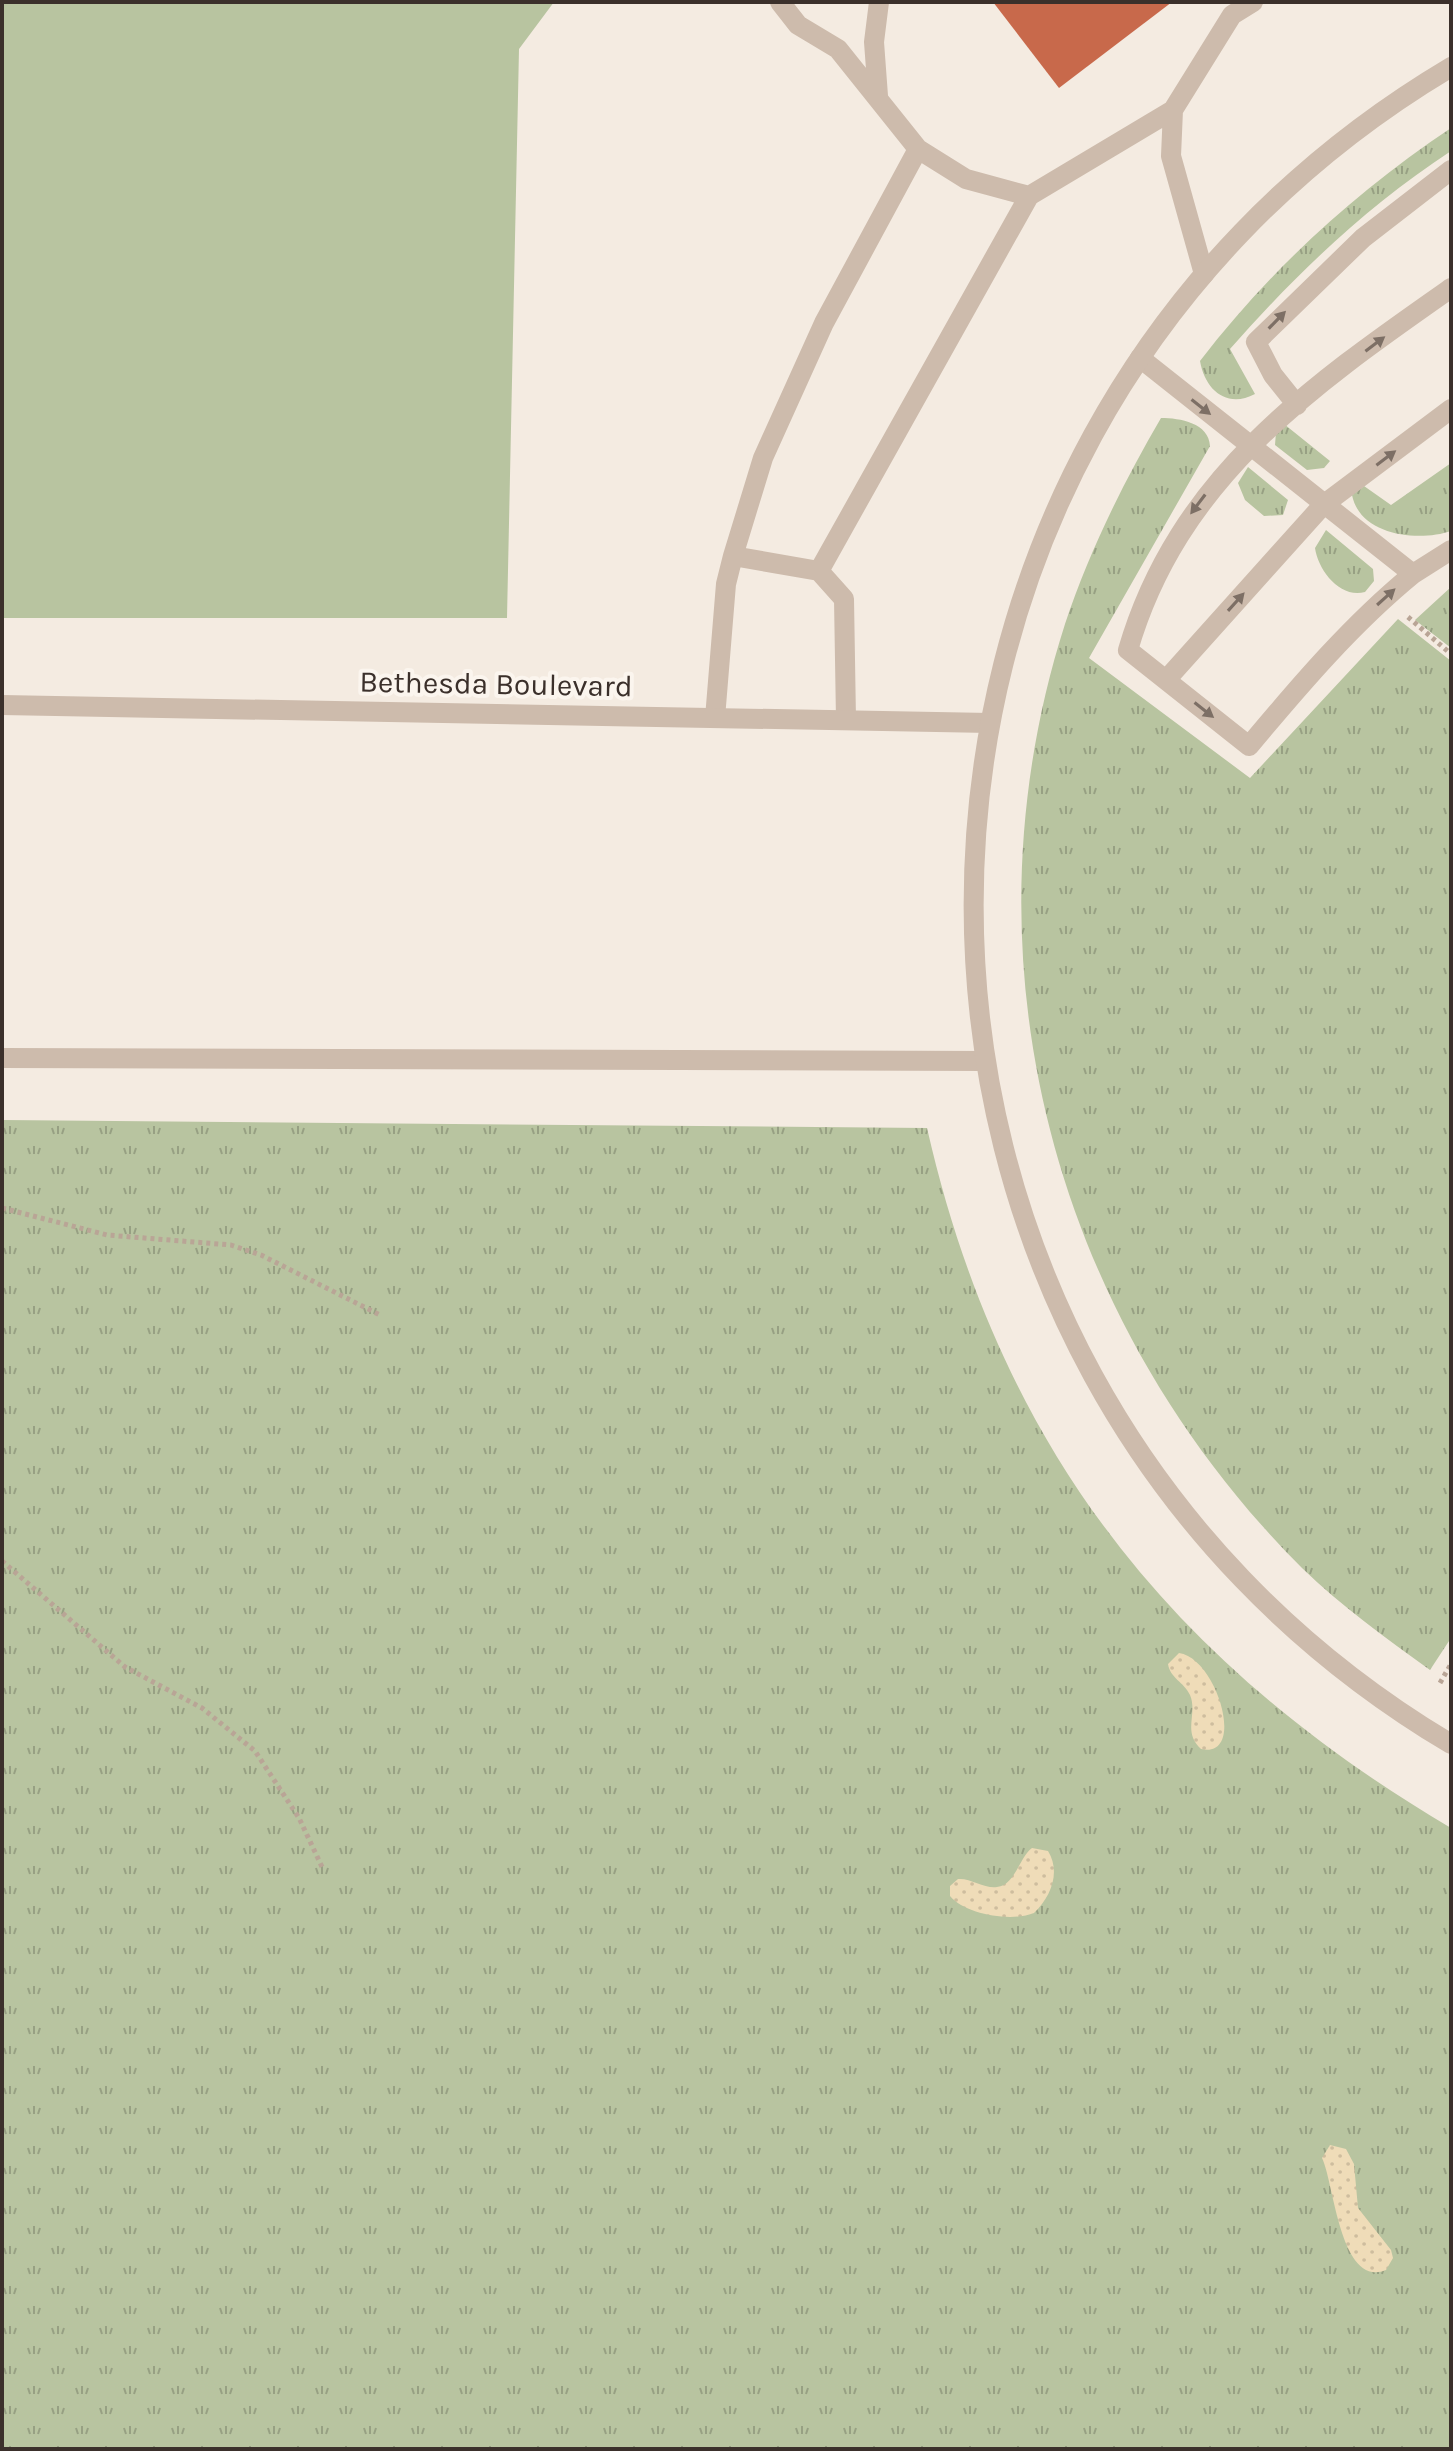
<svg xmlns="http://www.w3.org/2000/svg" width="1453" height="2451" font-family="Karla,sans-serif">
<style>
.grass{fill:url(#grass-tufts)}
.sand{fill:url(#sand-dots)}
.park{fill:#b8c4a0}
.building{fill:#c8694b}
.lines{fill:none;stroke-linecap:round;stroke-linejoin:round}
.path{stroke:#b9a596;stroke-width:5;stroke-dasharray:4 4;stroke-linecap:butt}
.service{stroke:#cdbbac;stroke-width:20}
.minor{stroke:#cdbbac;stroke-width:20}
.tertiary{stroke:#cdbbac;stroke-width:20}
.oneway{fill:#7d6f65}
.labels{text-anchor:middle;stroke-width:8;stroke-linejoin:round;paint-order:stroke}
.street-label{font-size:30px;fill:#3b302b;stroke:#fbf5ee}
</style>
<defs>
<pattern id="grass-tufts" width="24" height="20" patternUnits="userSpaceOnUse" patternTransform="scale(2)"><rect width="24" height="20" fill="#b8c4a0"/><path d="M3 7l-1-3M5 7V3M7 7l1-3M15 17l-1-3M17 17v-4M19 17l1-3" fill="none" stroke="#97a083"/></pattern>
<pattern id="sand-dots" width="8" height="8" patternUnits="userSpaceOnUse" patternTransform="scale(2)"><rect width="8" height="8" fill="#efdcb8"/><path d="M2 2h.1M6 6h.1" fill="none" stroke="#cebd9e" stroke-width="1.8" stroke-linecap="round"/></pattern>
</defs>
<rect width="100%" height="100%" fill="#f4ebe1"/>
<!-- grass -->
<path class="grass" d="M1451,128v23c-84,55 -155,123 -221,198l25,45c-28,15 -50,-4 -55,-33 71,-92 154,-168 251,-233z
M1161,418c19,0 48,5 49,28l-121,212 161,120 148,-159 53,42v977l-21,32c-44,-32 -89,-64 -128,-102 -248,-248 -345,-607 -237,-944 24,-72 58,-141 96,-206z
M1284,424l46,37 -6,7 -17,2 -32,-25 1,-13z
M1451,463v68c-32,11 -91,5 -99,-36l12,-9 27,19z
M1248,467l40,33 -5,15 -19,1 -19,-16 -7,-17z
M1326,530l47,39 1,12 -9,11c-25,7 -47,-22 -50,-44z
M1451,587v61l-36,-28z
M2,1120l925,8c73,320 243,534 524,700v621h-1449z"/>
<!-- sand -->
<path class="sand" d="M1179,1653c38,5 68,106 22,96 -19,-17 -3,-35 -11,-54 -6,-13 -20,-17 -22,-31z
M1032,1848l16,3c13,21 3,46 -14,62 -22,9 -68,2 -84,-17v-10l8,-7c13,-1 27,10 39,8 18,-2 22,-29 35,-39z
M1330,2145l16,4 8,15 4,44 33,42 2,8 -7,12c-46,19 -52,-88 -64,-112z"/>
<!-- park -->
<path class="park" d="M2,2h552l-35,47 -12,569h-505z"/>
<!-- building -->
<path class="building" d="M993,2h179l-113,86z"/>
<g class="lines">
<!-- path -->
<path class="path" d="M1408,617l43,37
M2,1208l105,27 124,10 30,10 121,61
M2,1561l123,106 77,41 53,43 44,67 24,51
M1440,1683l11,-19"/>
<!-- service -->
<path class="service" d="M780,2l18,23 40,24 80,100 48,30 63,17
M878,96l-4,-54 5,-40
M1204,274l-33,-118 2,-46 59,-95 21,-13
M1140,358l273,216 38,-24
M1297,405l-24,-30 -17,-33 107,-104 88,-68
M733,556l30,-98 61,-135 94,-174
M819,571l210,-375 144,-86
M1413,574c-61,50 -113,111 -164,172l-121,-96c50,-172 183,-264 323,-362
M1166,680l157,-175 128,-96
M715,718l11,-134 7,-28 86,15 25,28 2,121"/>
<!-- minor -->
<path class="minor" d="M2,705l988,18
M2,1058l983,3"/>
<!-- tertiary -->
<path class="tertiary" d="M1451,67c-637,378 -636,1299 0,1677"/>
</g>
<!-- one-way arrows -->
<defs><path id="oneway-solid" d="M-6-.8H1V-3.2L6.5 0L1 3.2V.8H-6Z" transform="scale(2)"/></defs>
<g class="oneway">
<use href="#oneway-solid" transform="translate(1277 320) rotate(-46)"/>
<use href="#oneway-solid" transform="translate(1375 344) rotate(-37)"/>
<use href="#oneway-solid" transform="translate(1201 407) rotate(38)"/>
<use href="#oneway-solid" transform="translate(1386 458) rotate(-37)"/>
<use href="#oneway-solid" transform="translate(1198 504) rotate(127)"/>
<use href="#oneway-solid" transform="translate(1386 597) rotate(-42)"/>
<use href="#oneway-solid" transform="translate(1236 602) rotate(-48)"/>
<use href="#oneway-solid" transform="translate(1204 710) rotate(38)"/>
</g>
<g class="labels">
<!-- street labels -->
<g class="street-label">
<text transform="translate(496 684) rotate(1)" y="10">Bethesda Boulevard</text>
</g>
</g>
<!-- border -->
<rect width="1453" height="2451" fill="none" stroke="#3b302b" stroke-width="8"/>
</svg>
